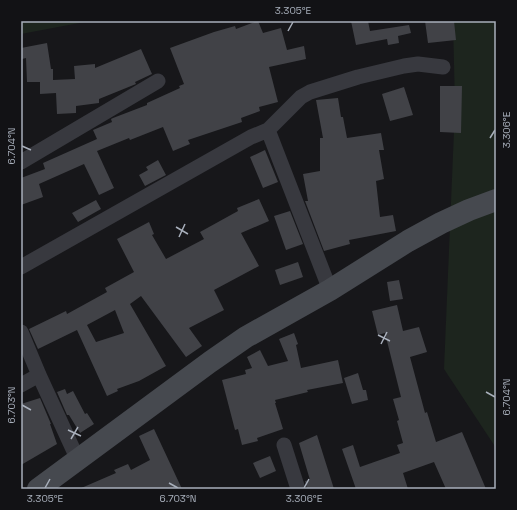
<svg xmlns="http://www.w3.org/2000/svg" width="517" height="510" font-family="'Space Grotesk',sans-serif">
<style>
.green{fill:#1d251e}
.building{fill:#414247;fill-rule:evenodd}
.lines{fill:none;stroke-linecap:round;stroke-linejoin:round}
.street{stroke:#38393f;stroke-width:15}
.secondary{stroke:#46494f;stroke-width:22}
.ticks{fill:none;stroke:#a8afbb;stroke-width:1.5}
.neatline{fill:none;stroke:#a8afbb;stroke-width:1.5}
.ticks-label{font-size:10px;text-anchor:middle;fill:#a8afbb}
</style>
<rect width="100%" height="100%" fill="#17171a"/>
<!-- green -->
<path class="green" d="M21,21h69l-69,13z
M453,21h43v427l-52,-79 11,-262z"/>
<!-- building -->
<path class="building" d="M257,21h1l5,12 18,-5 6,22 17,-4 2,13 -37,8 9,35 -19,5 1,4 -19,7 1,4 -54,18 2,4 -17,7 -10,-24 -33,13 -1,-2 -32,13 17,37 -15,7 -15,-31 -45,20 4,13 -22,8v-27l24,-9 -2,-6 54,-24 -4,-9 19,-8 -1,-3 2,-1 34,-13v-2l33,-15 -1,-2 5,-2 -14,-36 44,-16 21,-6 1,3z
M351,21h17l2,10 39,-6 2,8 -13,3 1,7 -11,2 -1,-6 -31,6z
M425,21h29l2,19 -28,3z
M47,43l4,26h2v11l22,-1 -1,-13 21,-2v4l46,-19 11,25 -17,8 1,2 -37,15v4l-23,3v7l-19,1 -1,-21 -16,1v-12h-13l-1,-24 -4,1 -1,-6v-5z
M440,86h22l-1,47 -21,-1z
M404,87l9,28 -23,6 -8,-27z
M338,98l3,19h2l4,21 34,-5 3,17h-5l5,29 -8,2 4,36 13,-2 3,16 -47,9 1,4 -26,7 -19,-50h3l-5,-27 17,-3v-33h3l-7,-38z
M265,150l13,32 -15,6 -13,-31z
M158,160l8,15 -21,11 -6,-11 9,-5 -2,-3z
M259,199l10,22 -28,12 18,33 -45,24 10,20 -35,18 13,18 -16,11 -45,-61 -11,8 36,62 -27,15 -22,8 1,2 -11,5 -30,-66 -39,19 -9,-20 37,-18 1,3 40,-22 -2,-4 29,-16 -17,-33 32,-17 5,12 -2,1 14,24 38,-20 -4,-7 38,-21 -1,-3zM115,310l9,23 -28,9 -9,-17z
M96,200l5,9 -23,13 -6,-9z
M290,211l13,33 -17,6 -12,-34z
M298,262l5,15 -23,8 -5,-15z
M399,280l4,19 -13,2 -3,-19z
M397,305l6,26 16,-4 8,25 -17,5 15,56 2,-1 9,30 26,-10 24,57h-40l-12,-27 -31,11 5,16h-52l-14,-40 11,-4 7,22 40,-14 -3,-8 6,-2 -6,-22 2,-1 -6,-21 8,-2 -16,-64 -7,2 -6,-24z
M294,333l4,11 -2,1 5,23 37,-8 5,23 -36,7 1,2 -33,8 1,3h-1l8,26 -26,9 1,3 -16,4 -4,-16 -3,1 -13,-50 24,-6 -1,-4 7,-2 -5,-11 13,-7 8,16 20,-5 -9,-22z
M358,373l5,17h3l2,10 -16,4 -8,-26z
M65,389l2,5 6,-3 12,23 2,-1 7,11 -14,9 -11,-18h-2l-10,-23z
M40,398l11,26h-1l7,20 -36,21v-61z
M154,429l28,60h-103l37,-16 -2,-3 14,-6 3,6 19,-10 -11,-24z
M317,435l17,54h-27l-2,-8 5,-1 -11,-37z
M270,456l6,15 -16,7 -7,-15z"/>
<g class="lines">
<!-- street -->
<path class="street" d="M268,130l62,160
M21,162l137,-81
M21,267l230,-130 17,-7 33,-33 9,-5 48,-15 46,-11 14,-2 25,3
M21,332l18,43 39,85
M21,385l18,-10
M284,445l14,44"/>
<!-- secondary -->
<path class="secondary" d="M38,489l172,-127 36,-25 84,-47 78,-49 33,-18 28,-13 27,-10"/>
</g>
<!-- ticks -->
<path class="ticks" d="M288,31l5,-9M490,138l5,-8M22,146l9,4M176,227l12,7M179,237l6,-13M378,335l12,6M381,344l6,-12M486,392l9,5M22,405l9,5M68,430l13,6M71,439l7,-12M169,483l9,5M45,488l5,-9M304,488l5,-9"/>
<!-- border -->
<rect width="517" height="510" fill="none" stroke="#121215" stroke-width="44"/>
<rect x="22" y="22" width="473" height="466" class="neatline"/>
<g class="ticks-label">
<text x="293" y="14">3.305°E</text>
<text transform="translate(506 130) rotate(-90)" y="4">3.306°E</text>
<text transform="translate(11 146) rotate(-90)" y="4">6.704°N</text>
<text transform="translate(506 397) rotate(-90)" y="4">6.704°N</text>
<text transform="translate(11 405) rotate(-90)" y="4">6.703°N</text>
<text x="45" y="502">3.305°E</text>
<text x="178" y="502">6.703°N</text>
<text x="304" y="502">3.306°E</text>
</g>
</svg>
